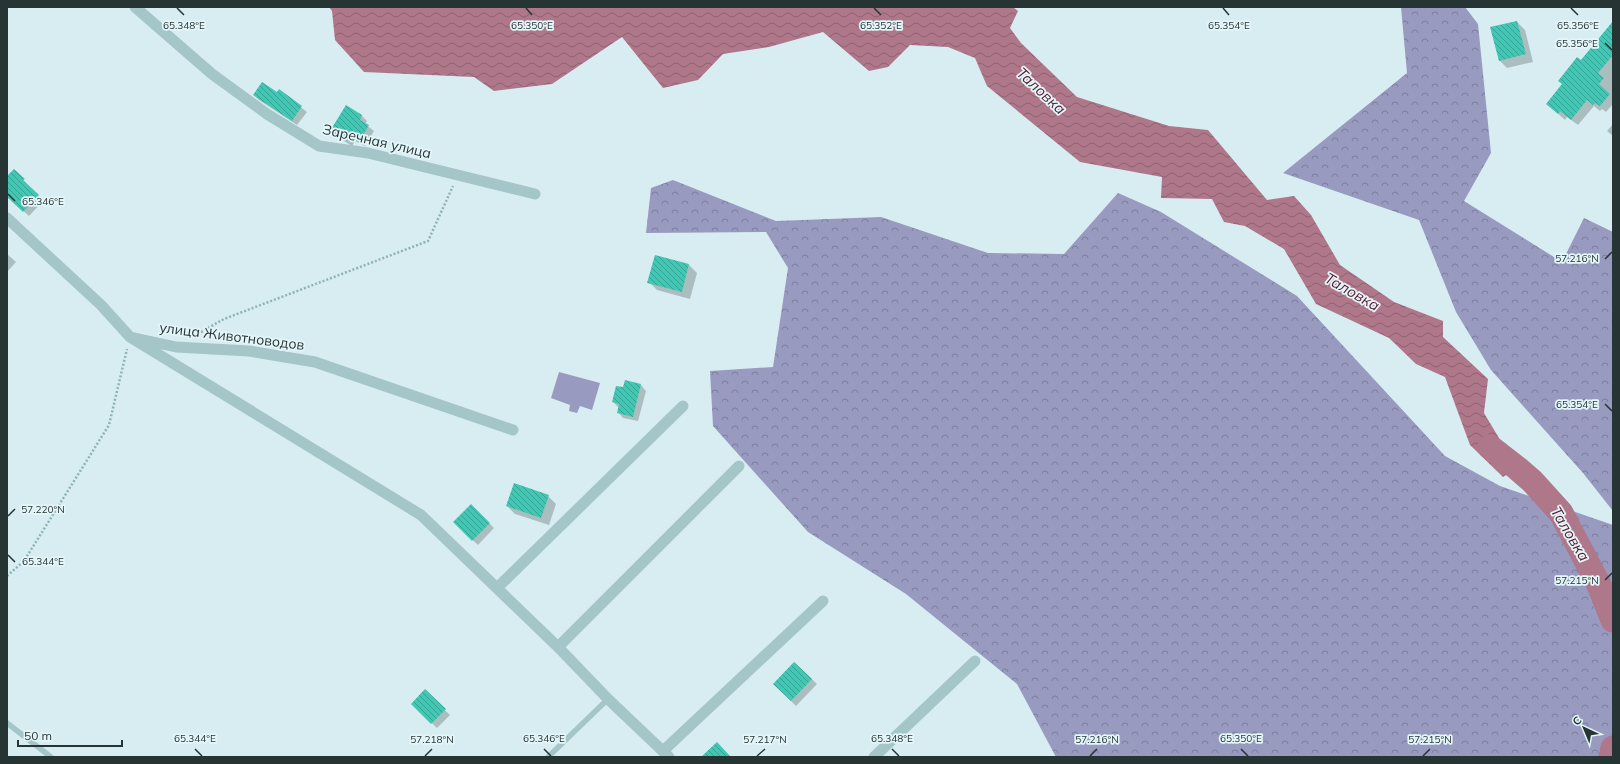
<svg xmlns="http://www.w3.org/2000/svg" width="1620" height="764" font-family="Mulish,sans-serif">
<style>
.forest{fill:url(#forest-crowns)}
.garden{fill:#989ac0}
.water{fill:url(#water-waves)}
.shadow{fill:#0003}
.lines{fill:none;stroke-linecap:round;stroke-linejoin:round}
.river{stroke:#af778a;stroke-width:25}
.building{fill:url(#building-back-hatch)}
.path{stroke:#8eb3b5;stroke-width:2.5;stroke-dasharray:2 2;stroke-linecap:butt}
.service{stroke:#a4c6c9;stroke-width:5.5}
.minor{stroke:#a4c6c9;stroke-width:11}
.ticks{fill:none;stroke:#263534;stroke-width:1.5}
.labels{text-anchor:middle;stroke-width:3.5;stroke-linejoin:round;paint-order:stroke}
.street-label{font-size:14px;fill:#263534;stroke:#e4f6f9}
.water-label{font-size:15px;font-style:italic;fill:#561b2e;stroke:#e4f6f9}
.ticks-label{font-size:10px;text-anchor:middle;fill:#263534;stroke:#e4f6f9;stroke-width:3.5;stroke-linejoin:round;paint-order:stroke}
</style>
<defs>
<pattern id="forest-crowns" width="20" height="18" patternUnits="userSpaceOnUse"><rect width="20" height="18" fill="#989ac0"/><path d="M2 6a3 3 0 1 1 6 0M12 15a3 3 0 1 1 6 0" fill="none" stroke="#7c7e9d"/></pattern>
<pattern id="water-waves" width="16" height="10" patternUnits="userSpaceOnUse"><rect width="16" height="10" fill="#af778a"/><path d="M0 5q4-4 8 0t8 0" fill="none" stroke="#8e6272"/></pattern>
<pattern id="building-back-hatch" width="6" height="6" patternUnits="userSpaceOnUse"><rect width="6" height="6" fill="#40c8b5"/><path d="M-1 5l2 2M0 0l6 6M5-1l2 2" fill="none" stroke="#35a394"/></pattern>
</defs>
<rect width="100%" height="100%" fill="#d8edf1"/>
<!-- forest -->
<path class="forest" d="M1401,7h64l13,17 13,129 -27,48 98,61 22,-44 29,14v279l-30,-38 -92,-103 -35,-58 -37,-92 -136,-47 124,-100z
M673,180l103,41 105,-4 107,36 76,1 54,-61 43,19 136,84 148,160 55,30 113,39v232h-557l-39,-73 -111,-90 -98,-62 -95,-106 -3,-55 63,-4 15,-99 -22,-36 -120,1 5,-45z"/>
<!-- garden -->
<path class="garden" d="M559,372l41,11 -8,27 -12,-4 -3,7 -8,-2 1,-6 -19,-7z"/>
<!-- water -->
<path class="water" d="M329,7h684l5,4 -8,17 11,15 56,54 92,29 39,4 59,70 27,-4 17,19 29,50 54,37 49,19v16l45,42 -4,34 33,55 -14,9 -33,-32 -25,-68 -29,-13 -27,-26 -73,-34 -32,-55 -39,-23 -21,-4 -12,-23 -51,-1 1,-21 -82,-15 -93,-76 -12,-28 -27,-11 -38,-2 -22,22 -19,4 -46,-39 -54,15 -46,7 -25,26 -35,8 -41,-51 -70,47 -58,7 -20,-14 -110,-5 -29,-32 -3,-29z"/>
<!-- shadow -->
<path class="shadow" d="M1517,22l8,8 8,32 -26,6 -8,-8z
M1613,29v75l-7,8 -4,-3 -2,2 -6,-5 -16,19 -11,-8 -2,3 -18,-16 16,-19 -4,-4 23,-20z
M279,90l28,22 -10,13 -38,-25 -5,-5 23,-2z
M346,106l16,10 5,5 -2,3 9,7 -9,15 -10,-5 -3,5 -16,-10 -5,-5z
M1613,124v12l-6,-5z
M14,170l29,31 -14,15 -22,-20v-19z
M7,254l9,8 -9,10z
M655,256l34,9 8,8 -7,26 -33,-9 -8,-8z
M625,381l16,4 5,6 -8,30 -15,-3 -5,-6 1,-4 -6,-6 10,-13z
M548,496l8,8 -7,21 -34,-11 -8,-8z
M471,505l23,23 -16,17 -24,-23z
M795,663l22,21 -21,22 -22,-22z
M425,691l25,24 -13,13 -25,-24z"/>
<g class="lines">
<!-- river -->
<path class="river" d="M1490,447l27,21 15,13 29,32 38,72 14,35
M1611,757l2,-9"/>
</g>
<!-- building -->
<path class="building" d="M1517,21l9,33 -27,7 -9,-34z
M1613,21v34l-15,18 6,5 -5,6 11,10 -10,12 -5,-3 -2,2 -6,-5 -16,20 -11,-9 -2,3 -12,-10 16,-20 -4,-3 19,-24 4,3z
M262,82l15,10 2,-3 23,17 -10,15 -39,-26z
M346,105l16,10 -2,5 9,5 -10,17 -9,-6 -3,5 -17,-10z
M14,169l11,10 -2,1 16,15 -16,17 -16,-15v-21z
M655,255l34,9 -7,28 -35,-9z
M625,380l16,4 -8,33 -16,-4 2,-9 -7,-2 4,-16 7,1z
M514,483l35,12 -8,23 -35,-12z
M471,504l19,19 -18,18 -19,-19z
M794,662l18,17 -21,22 -18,-17z
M425,689l21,20 -15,15 -20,-20z
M717,742l14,15h-30z"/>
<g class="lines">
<!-- path -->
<path class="path" d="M194,336l30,-17 204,-78 25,-55
M7,576l17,-15 85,-136 18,-76"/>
<!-- service -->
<path class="service" d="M7,723l44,34
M548,757l60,-58"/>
<!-- minor -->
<path class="minor" d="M135,7l77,67 55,40 52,32 49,7 167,41
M7,218l94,87 29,32 46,10 73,4 66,11 198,68
M130,337l291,178 137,132 50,52 61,58
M497,588l186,-182
M558,647l181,-181
M663,751l160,-150
M874,757l101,-96"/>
</g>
<!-- ticks -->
<path class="ticks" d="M177,8l7,7M526,8l6,7M874,8l7,7M1223,8l6,7M1571,8l7,7M1605,43l7,7M8,194l7,7M1605,259l7,-7M1605,404l7,7M8,516l7,-7M8,555l7,7M1605,580l7,-7M195,749l7,7M544,749l7,7M892,749l7,7M1241,749l7,7M425,756l7,-7M757,756l8,-7M1090,756l7,-7M1423,756l7,-7"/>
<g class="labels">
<!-- street labels -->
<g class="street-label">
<text transform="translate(377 141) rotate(13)" y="5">Заречная улица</text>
<text transform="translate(232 336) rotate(7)" y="5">улица Животноводов</text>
</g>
<!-- water labels -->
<g class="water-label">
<text transform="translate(1041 91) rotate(43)" y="5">Таловка</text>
<text transform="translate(1352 292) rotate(30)" y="5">Таловка</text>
<text transform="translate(1570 534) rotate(59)" y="5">Таловка</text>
</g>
</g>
<g class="ticks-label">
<text x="1578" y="29">65.356°E</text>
<text x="184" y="29">65.348°E</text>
<text x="532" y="29">65.350°E</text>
<text x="881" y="29">65.352°E</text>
<text x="1229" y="29">65.354°E</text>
<text x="1577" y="47">65.356°E</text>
<text x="43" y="205">65.346°E</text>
<text x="1577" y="262">57.216°N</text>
<text x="1577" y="408">65.354°E</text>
<text x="43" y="513">57.220°N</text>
<text x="43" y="565">65.344°E</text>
<text x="1577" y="584">57.215°N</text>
<text x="195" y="742">65.344°E</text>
<text x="544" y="742">65.346°E</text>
<text x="892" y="742">65.348°E</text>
<text x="1241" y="742">65.350°E</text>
<text x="432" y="743">57.218°N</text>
<text x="765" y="743">57.217°N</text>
<text x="1097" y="743">57.216°N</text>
<text x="1430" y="743">57.215°N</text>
</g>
<!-- border -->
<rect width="1620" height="764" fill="none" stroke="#263534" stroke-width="16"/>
<!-- north arrow -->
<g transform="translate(1584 728) rotate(316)" stroke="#e4f6f9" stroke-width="3" paint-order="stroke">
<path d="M0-3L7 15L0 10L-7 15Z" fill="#263534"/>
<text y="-6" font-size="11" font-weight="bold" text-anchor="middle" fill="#263534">С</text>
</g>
<!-- scale -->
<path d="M18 740v6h104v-6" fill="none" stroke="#263534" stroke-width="2"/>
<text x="24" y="740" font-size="12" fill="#263534" stroke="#e4f6f9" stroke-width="3" paint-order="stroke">50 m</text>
</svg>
